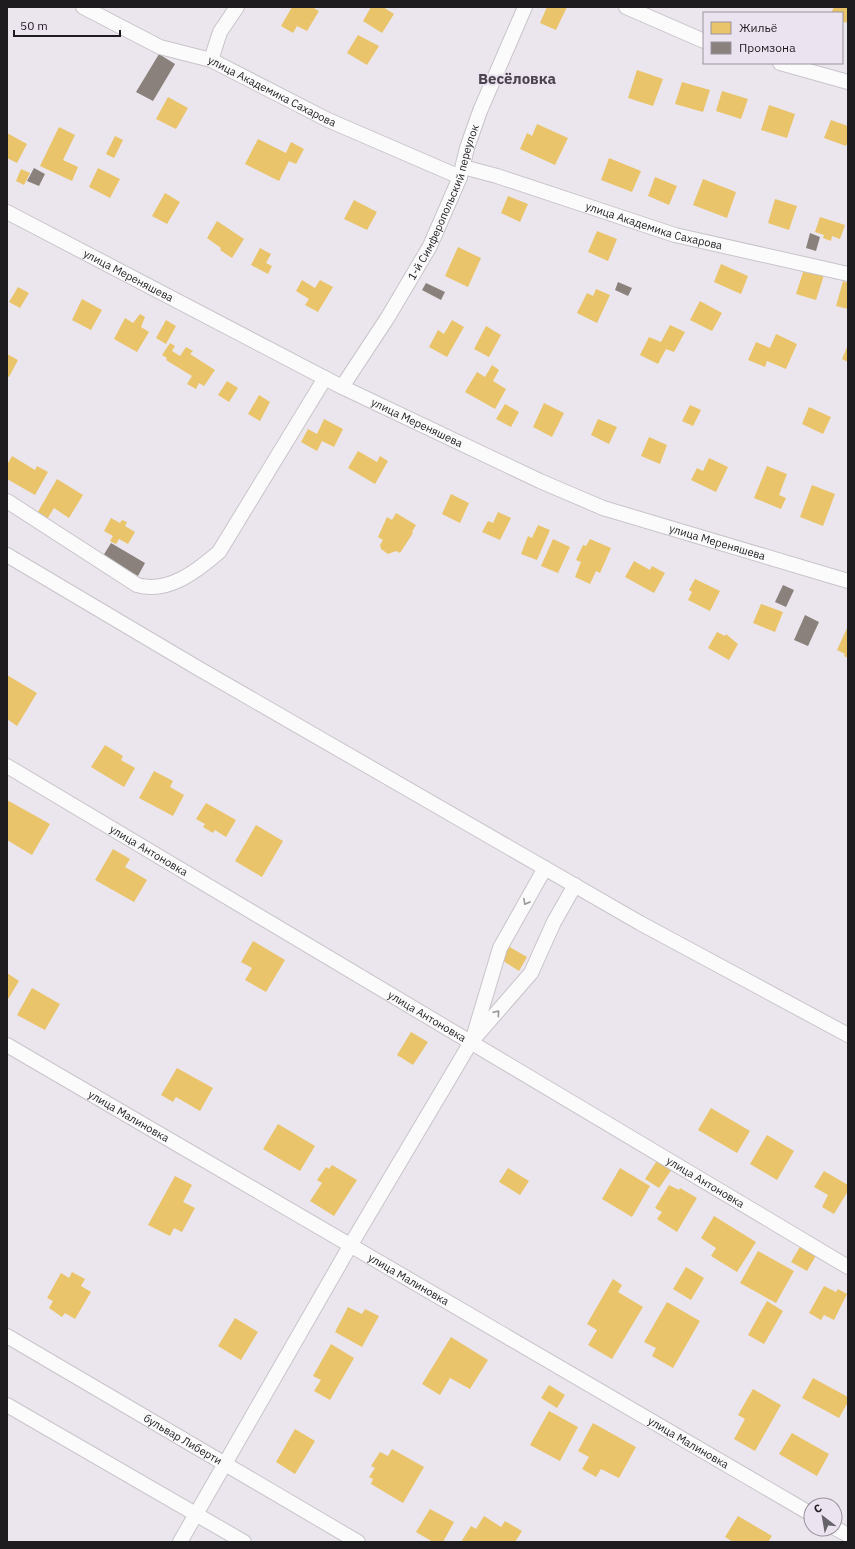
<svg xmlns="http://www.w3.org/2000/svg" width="855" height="1549" font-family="'IBM Plex Sans',sans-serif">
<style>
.homes{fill:#e9c46a}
.industry{fill:#8a817c}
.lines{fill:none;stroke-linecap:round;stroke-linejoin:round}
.minor-casing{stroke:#c8c4ca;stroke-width:16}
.minor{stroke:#fcfbfc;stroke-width:14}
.oneway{stroke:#999799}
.labels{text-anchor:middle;stroke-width:4;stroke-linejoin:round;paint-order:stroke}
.street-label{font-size:11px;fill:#1f1c20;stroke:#ece3f0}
.district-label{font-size:15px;font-weight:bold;fill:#4b444e;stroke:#ece3f0}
</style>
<rect width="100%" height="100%" fill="#ebe6ed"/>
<!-- homes -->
<path class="homes" d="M292,7h20l7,4 -12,20 -10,-5 -4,7 -12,-7z
M371,7h12l11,7 -12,19 -19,-12z
M547,7h20l-11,23 -16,-7z
M834,7h14v12l-2,4 -4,-2v-8h-11z
M358,35l21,11 -12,19 -20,-12z
M637,70l26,9 -10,27 -25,-8z
M682,82l28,8 -7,22 -28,-8z
M722,91l26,8 -7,20 -25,-8z
M168,97l20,11 -12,21 -20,-10z
M769,105l26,9 -8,24 -26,-8z
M831,120l17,6v14l-2,6 -22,-8z
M537,124l31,14 -13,27 -35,-16 7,-16 5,3z
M59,127l16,8 -12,25 15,7 -6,14 -32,-15z
M7,133l20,11 -10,19 -10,-5z
M115,136l8,4 -9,18 -8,-4z
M258,139l28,14 5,-11 13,7 -8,15 -7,-3 -10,20 -34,-17z
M609,158l32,13 -9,21 -31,-12z
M98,168l22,11 -10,19 -21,-11z
M21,169l9,4 -6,12 -8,-4z
M655,177l22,9 -8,19 -21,-9z
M703,179l33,13 -9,26 -34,-13z
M165,193l15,9 -13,22 -15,-8z
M508,196l20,8 -8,18 -19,-9z
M775,199l22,7 -8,24 -21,-7z
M354,200l23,12 -10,18 -23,-11z
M820,217l25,8 -5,14 -8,-3 -1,5 -8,-3 1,-3 -9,-3z
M217,221l27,18 -12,19 -12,-8 1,-2 -14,-10z
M597,231l20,8 -9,22 -20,-9z
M458,247l23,11 -13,29 -23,-11z
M260,248l11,6 -5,9 6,3 -4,8 -17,-9z
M721,264l27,12 -7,18 -27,-12z
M804,269l20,6 -8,25 -20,-6z
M302,280l13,8 5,-8 13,7 -15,25 -13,-7 4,-6 -13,-8z
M843,281l5,2v26l-12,-3z
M18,287l11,6 -9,15 -11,-6z
M596,289l14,6 -13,28 -20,-10 10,-20 6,3z
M82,299l20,11 -11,20 -19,-10z
M700,301l22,12 -10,18 -22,-11z
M140,314l5,3 -4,10 8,5 -12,20 -23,-13 11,-21 8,5z
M166,320l10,6 -10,18 -10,-6z
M452,320l12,7 -17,30 -18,-10 9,-17 6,4z
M670,325l15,7 -11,20 -8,-3 -8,15 -18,-9 9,-18 12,5z
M486,326l15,9 -12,22 -15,-8z
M776,334l21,10 -11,25 -19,-8 -2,6 -17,-7 8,-18 14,6z
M170,343l5,3 -3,5 8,5 6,-9 7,4 -3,3 25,16 -11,16 -5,-3 -3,6 -9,-5 5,-8 -26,-16 1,-2 -5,-3z
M848,345v17l-6,-3z
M7,354l11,6 -9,17 -2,-1z
M492,365l7,5 -6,11 13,8 -11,20 -30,-17 12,-20 8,5z
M227,381l11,7 -9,14 -11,-7z
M259,395l11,7 -10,19 -12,-7z
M544,403l20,10 -12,24 -19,-10z
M505,404l14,8 -8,15 -15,-8z
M690,405l11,5 -8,16 -11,-5z
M809,407l22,10 -8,17 -21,-10z
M324,419l19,10 -9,18 -12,-6 -5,10 -16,-9 7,-13 9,5z
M598,419l19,8 -8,17 -18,-9z
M649,437l18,8 -7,19 -19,-8z
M358,451l19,11 3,-6 8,5 -13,23 -27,-16z
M12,456l23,14 2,-4 11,6 -13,23 -28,-16v-14z
M709,458l19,9 -12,25 -25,-12 6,-12 6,3z
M767,466l20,8 -8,21 7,3 -5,11 -27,-11z
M57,479l26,16 -14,23 -15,-10 -8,13 -10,-6z
M812,485l23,9 -12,32 -23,-9z
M451,494l18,9 -9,20 -18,-9z
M498,512l13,6 -11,22 -18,-8 6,-11 5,2z
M396,513l20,12 -4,7 1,1 -13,20 -4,-2 -8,3 -7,-5 -1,-4 3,-5 -5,-3 9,-20 5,3z
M111,518l9,5 2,-3 5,2 -2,4 10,6 -7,12 -9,-5 -3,5 -6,-3 3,-5 -9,-5z
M538,525l12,5 -13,30 -16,-6 7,-18 4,2z
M553,539l17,8 -12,26 -17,-7z
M590,539l21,9 -11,25 -4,-2 -6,13 -15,-7 6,-15 -5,-2 7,-15 3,1z
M634,561l16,9 2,-4 13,7 -11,20 -29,-16z
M695,579l25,12 -10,20 -22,-11 4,-8 -3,-2z
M761,604l22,8 -8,20 -22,-9z
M848,626v32l-4,-2 1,-2 -8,-4z
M717,632l8,4 1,-2 12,10 -9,16 -21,-12z
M7,675l30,18 -20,33 -10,-7z
M105,745l18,11 -2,4 14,8 -11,19 -33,-20z
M154,771l19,10 -3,6 14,8 -11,21 -34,-18z
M7,800l43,24 -18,31 -25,-15z
M206,803l30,17 -10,17 -11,-7 -2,3 -10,-6 2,-3 -9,-5z
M256,825l27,16 -21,36 -27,-16z
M113,849l17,10 -5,8 22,13 -13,22 -39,-22z
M253,941l32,19 -19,32 -21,-12 7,-12 -11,-6z
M508,946l19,11 -8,14 -19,-12z
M7,973l12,8 -12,20z
M32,988l28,16 -15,26 -28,-15z
M411,1032l17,10 -15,23 -16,-10z
M177,1068l36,20 -13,23 -24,-14 -3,5 -12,-7z
M711,1108l39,23 -13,22 -39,-23z
M278,1124l37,22 -15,25 -37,-22z
M767,1135l27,16 -17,29 -27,-16z
M658,1159l14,10 -13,19 -14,-9z
M332,1165l25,15 -23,36 -24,-15 12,-18 -5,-3 9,-13 3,2z
M508,1168l21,13 -9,14 -21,-13z
M620,1168l30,18 -18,31 -30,-18z
M824,1171l24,14v6l-14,23 -12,-7 6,-12 -14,-8z
M175,1176l17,9 -9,17 12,6 -13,24 -8,-4 -4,8 -22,-11z
M669,1185l10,5 1,-2 17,10 -20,34 -20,-13 5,-7 -7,-4z
M714,1216l42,26 -19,30 -26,-16 5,-8 -15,-10z
M801,1245l16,9 -10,17 -16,-9z
M758,1251l36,20 -18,32 -36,-20z
M686,1267l18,11 -13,22 -18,-11z
M72,1272l13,7 -4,7 10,6 -16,27 -10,-6 -3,4 -13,-9 4,-7 -6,-3 14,-25 8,5z
M613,1279l9,6 -4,7 25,15 -31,52 -24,-14 9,-15 -10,-6z
M824,1286l12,6 2,-3 9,5 -13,26 -10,-5 -3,5 -12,-7z
M767,1301l16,10 -19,33 -16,-9z
M667,1302l33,19 -27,47 -21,-12 4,-8 -12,-6z
M348,1307l14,7 3,-5 14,7 -17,31 -27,-15z
M235,1318l23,14 -17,28 -23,-14z
M451,1337l37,23 -18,29 -20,-11 -10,17 -18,-11z
M331,1344l23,14 -24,42 -16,-9 7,-11 -8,-4z
M813,1378l35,19v5l-9,16 -37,-20z
M549,1385l16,10 -8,13 -16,-10z
M753,1389l28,16 -26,46 -21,-12 11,-20 -7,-4z
M549,1411l29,16 -18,34 -30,-16z
M593,1423l43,24 -17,31 -18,-9 -5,8 -14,-8 7,-12 -11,-6z
M295,1429l20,12 -20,33 -19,-12z
M792,1433l37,21 -12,22 -38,-22z
M392,1449l32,18 -21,36 -32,-19 2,-5 -4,-2 6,-9 -4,-2 9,-14 8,4z
M430,1509l24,13 -11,20h-10l-17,-10z
M484,1516l17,11 4,-6 17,10 -7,11h-54l10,-16 5,3z
M738,1516l34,20 -4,6h-35l-8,-5z"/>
<!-- industry -->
<path class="industry" d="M159,54l16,10 -22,37 -17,-9z
M34,168l11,6 -6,12 -12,-5z
M810,233l10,4 -4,14 -10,-3z
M618,282l14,6 -4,8 -13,-6z
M426,283l19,9 -4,8 -19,-10z
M111,543l34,20 -7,13 -35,-20z
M783,585l11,5 -8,17 -11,-5z
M805,615l14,7 -11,24 -14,-6z"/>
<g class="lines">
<!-- minor casing -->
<g class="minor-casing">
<g id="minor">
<path id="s1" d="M83,7l77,40 51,13 117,60 132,57"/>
<path d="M626,7l78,34"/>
<path d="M211,60l9,-28 17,-25"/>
<path d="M780,63l68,19"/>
<path id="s2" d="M463,167l34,9 178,59 173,39"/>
<path id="s3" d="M7,212l335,175 198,94 63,27 245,73"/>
<path id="s4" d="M342,387l46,-70 42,-71 30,-69 7,-29 13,-37 45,-104"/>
<path d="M7,501l130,84c31,9 60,-14 82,-33l106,-174"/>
<path d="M7,555l189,112 444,256 208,112"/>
<path id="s5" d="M7,766l841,501"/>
<path d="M473,1038l27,-90 45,-80"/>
<path id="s6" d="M7,1045l804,469"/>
<path id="s7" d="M7,1336l351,206"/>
<path d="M7,1405l237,137"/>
<path d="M835,1528l13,7"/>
<path d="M180,1542l170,-296 121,-204 60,-69 23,-51 21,-37"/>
</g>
</g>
<!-- minor -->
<use href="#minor" class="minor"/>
</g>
<!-- one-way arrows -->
<defs><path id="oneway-chevron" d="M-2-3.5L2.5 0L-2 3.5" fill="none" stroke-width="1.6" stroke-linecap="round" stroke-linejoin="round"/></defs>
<g class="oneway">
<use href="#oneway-chevron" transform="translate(526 902) rotate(119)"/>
<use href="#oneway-chevron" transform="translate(497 1013) rotate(-49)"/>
</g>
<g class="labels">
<!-- street labels -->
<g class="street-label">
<text dy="4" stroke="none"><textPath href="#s1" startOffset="208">улица Академика Сахарова</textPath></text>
<text dy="4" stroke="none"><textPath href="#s4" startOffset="212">1-й Симферопольский переулок</textPath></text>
<text dy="4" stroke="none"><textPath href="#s2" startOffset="200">улица Академика Сахарова</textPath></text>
<text dy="4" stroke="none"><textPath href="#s3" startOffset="137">улица Мереняшева</textPath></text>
<text dy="4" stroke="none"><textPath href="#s3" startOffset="461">улица Мереняшева</textPath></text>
<text dy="4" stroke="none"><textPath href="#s3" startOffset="785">улица Мереняшева</textPath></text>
<text dy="4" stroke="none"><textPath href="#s5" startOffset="165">улица Антоновка</textPath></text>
<text dy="4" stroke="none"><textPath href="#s5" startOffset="489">улица Антоновка</textPath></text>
<text dy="4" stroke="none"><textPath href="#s6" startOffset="141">улица Малиновка</textPath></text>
<text dy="4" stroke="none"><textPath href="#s5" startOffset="813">улица Антоновка</textPath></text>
<text dy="4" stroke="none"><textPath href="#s6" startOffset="465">улица Малиновка</textPath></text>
<text dy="4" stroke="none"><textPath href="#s7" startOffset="204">бульвар Либерти</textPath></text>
<text dy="4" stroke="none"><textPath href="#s6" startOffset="789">улица Малиновка</textPath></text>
</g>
<!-- district labels -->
<g class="district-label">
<text x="517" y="84">Весёловка</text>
</g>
</g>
<!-- border -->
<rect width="855" height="1549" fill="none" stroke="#1f1c20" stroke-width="16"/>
<!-- legend -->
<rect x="703" y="12" width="140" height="52" fill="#ece3f0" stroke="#9a939d"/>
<rect x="711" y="22" width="20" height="12" fill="#e9c46a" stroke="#9a939d"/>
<text x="739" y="32" font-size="12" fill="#1f1c20">Жильё</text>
<rect x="711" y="42" width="20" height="12" fill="#8a817c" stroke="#9a939d"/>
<text x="739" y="52" font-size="12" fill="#1f1c20">Промзона</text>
<!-- north arrow -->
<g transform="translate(823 1517) rotate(329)"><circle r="19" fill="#ece3f0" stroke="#9a939d"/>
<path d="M0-3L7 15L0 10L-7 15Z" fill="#666368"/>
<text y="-6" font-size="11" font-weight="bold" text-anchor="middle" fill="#1f1c20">С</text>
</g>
<!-- scale -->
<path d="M14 30v6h106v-6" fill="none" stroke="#1f1c20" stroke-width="2"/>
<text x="20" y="30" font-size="12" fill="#1f1c20" stroke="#ece3f0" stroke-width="3" paint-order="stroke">50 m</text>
</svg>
